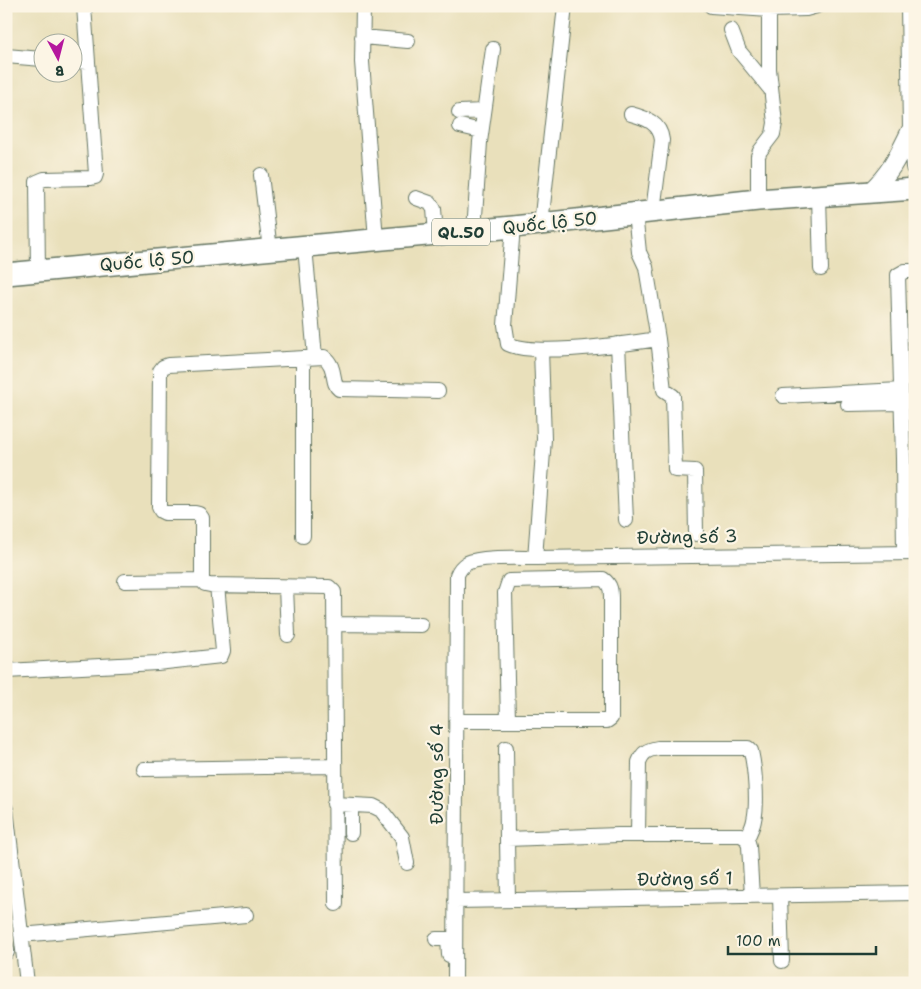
<svg xmlns="http://www.w3.org/2000/svg" width="921" height="989" font-family="'Shantell Sans',sans-serif">
<style>
.lines{fill:none;stroke-linecap:round;stroke-linejoin:round}
.minor-casing{stroke:#667663;stroke-width:16}
.major-casing{stroke:#667663;stroke-width:20}
.highway-casing{stroke:#667663;stroke-width:24}
.minor{stroke:#fff;stroke-width:14}
.major{stroke:#fff;stroke-width:18}
.highway{stroke:#fff;stroke-width:21}
.labels{text-anchor:middle;stroke-width:4.5;stroke-linejoin:round;paint-order:stroke}
.shield{fill:#fcf5e5;stroke:#617469;stroke-width:1}
.shield-label{font-size:16px;font-weight:bold;fill:#1f3d34}
.street-label{font-size:18px;fill:#1f3d34;stroke:#fcf5e5}
</style>
<rect width="100%" height="100%" fill="#fcf5e5"/>
<filter id="ink" filterUnits="userSpaceOnUse"><feTurbulence type="fractalNoise" baseFrequency=".02" numOctaves="2"/><feDisplacementMap in="SourceGraphic" scale="10" xChannelSelector="R" yChannelSelector="G"/><feConvolveMatrix kernelMatrix="1 2 1 2 8 2 1 2 1" color-interpolation-filters="sRGB"/></filter>
<filter id="wash" filterUnits="userSpaceOnUse"><feTurbulence type="fractalNoise" baseFrequency=".0096" numOctaves="4" result="noise"/><feDisplacementMap in="SourceGraphic" scale="20" xChannelSelector="R" yChannelSelector="G"/><feGaussianBlur stdDeviation="1.12" result="paint"/><feColorMatrix in="noise" values="0 0 0 0 0 0 0 0 0 0 0 0 0 0 0 0 0 1.4 0 .05"/><feComposite in="paint" operator="in"/></filter>
<g filter="url(#wash)">
<rect width="100%" height="100%" fill="#e9e0bb"/>
</g>
<g filter="url(#ink)">
<g class="lines">
<!-- minor casing -->
<g class="minor-casing">
<path id="minor" d="M363,6l-1,56 14,177
M711,6l58,4
M731,30l8,21 32,39
M362,37l46,4
M6,56l36,3
M72,61l16,1
M459,112l25,-1
M631,114c15,4 29,9 31,26l-9,71
M460,126l21,5
M261,175l9,75
M819,196l2,73
M416,198l14,5 4,6 2,25
M758,200v-44l2,-5 13,-17 2,-11 -6,-54v-59l37,-1 11,-3
M541,224l24,-218
M513,227l-8,98 3,19c28,13 117,0 150,-5l-12,-72 -7,-15 -4,-39
M474,231l6,-89 13,-93
M305,247l10,110
M38,271l-1,-89 7,-3 47,-1 4,-1 1,-3 -12,-168
M658,339l6,51 9,6 2,74 20,1 1,63
M618,344l8,176
M783,396l117,-6
M848,404l52,-1
M303,536v-178
M904,553l-1,-94 -5,-184 7,-4h10
M535,558l9,-119 -3,-89
M125,581l77,-1
M286,587l2,48
M335,624l86,1
M6,671l151,-8 64,-7 2,-5 -6,-66
M456,721h151l4,-3v-115c0,-10 1,-18 -8,-24l-94,2 -4,12 3,128
M506,748l1,91 111,-4h123l6,4 2,7 3,50
M144,769l190,-3
M334,804l39,2 8,4 21,27 5,26
M6,809l21,174
M351,833v-28
M638,835l1,-73c4,-10 8,-12 19,-14h90l3,3c4,18 7,52 3,69 -1,7 -5,13 -7,19
M507,839l1,61
M780,896l2,65
M455,901l460,-8
M336,904l-2,-312 -5,-5 -119,-2 -5,-1 -3,-4v-62l-3,-4 -4,-1h-30l-4,-2 -2,-4 1,-136 3,-4 5,-2 156,-8c13,10 7,26 15,32l99,2
M21,935l225,-20
M436,939h12l1,16
M6,946l1,6
M455,983l2,-408c2,-5 5,-9 10,-12 14,-7 51,-5 68,-5l380,-5"/>
</g>
<!-- major casing -->
<g class="major-casing">
<path id="major" d="M910,6l2,122 3,39
M870,192c23,-22 28,-36 42,-64"/>
</g>
<!-- highway casing -->
<g class="highway-casing">
<path id="highway" d="M6,274l507,-47 245,-27 157,-11"/>
</g>
<!-- minor -->
<use href="#minor" class="minor"/>
<!-- major -->
<use href="#major" class="major"/>
<!-- highway -->
<use href="#highway" class="highway"/>
</g>
</g>
<g class="labels">
<!-- shield labels -->
<rect class="shield" x="432" y="218.5" width="58" height="27" rx="4"/>
<g class="shield-label">
<text x="461" y="238">QL.50</text>
</g>
<!-- street labels -->
<g class="street-label">
<text transform="translate(550 223) rotate(-6)" y="6">Quốc lộ 50</text>
<text transform="translate(147 261) rotate(-5)" y="6">Quốc lộ 50</text>
<text transform="translate(687 537) rotate(-1)" y="6">Đường số 3</text>
<text transform="translate(437 774) rotate(-90)" y="6">Đường số 4</text>
<text transform="translate(685 879) rotate(-1)" y="6">Đường số 1</text>
</g>
</g>
<!-- margin -->
<rect width="921" height="989" fill="none" stroke="#fcf5e5" stroke-width="25"/>
<!-- north arrow -->
<g transform="translate(58 58) rotate(173)"><circle r="24" fill="#fcf5e5" stroke="#a4ab9e"/>
<path d="M0-4L9 19L0 12L-9 19Z" fill="#b5179e"/>
<text y="-8" font-size="14" font-weight="bold" text-anchor="middle" fill="#1f3d34">B</text>
</g>
<!-- scale -->
<path d="M728 946v8h148v-8" fill="none" stroke="#1f3d34" stroke-width="2.5"/>
<text x="736" y="946" font-size="15" fill="#1f3d34" stroke="#fcf5e5" stroke-width="4" paint-order="stroke">100 m</text>
</svg>
